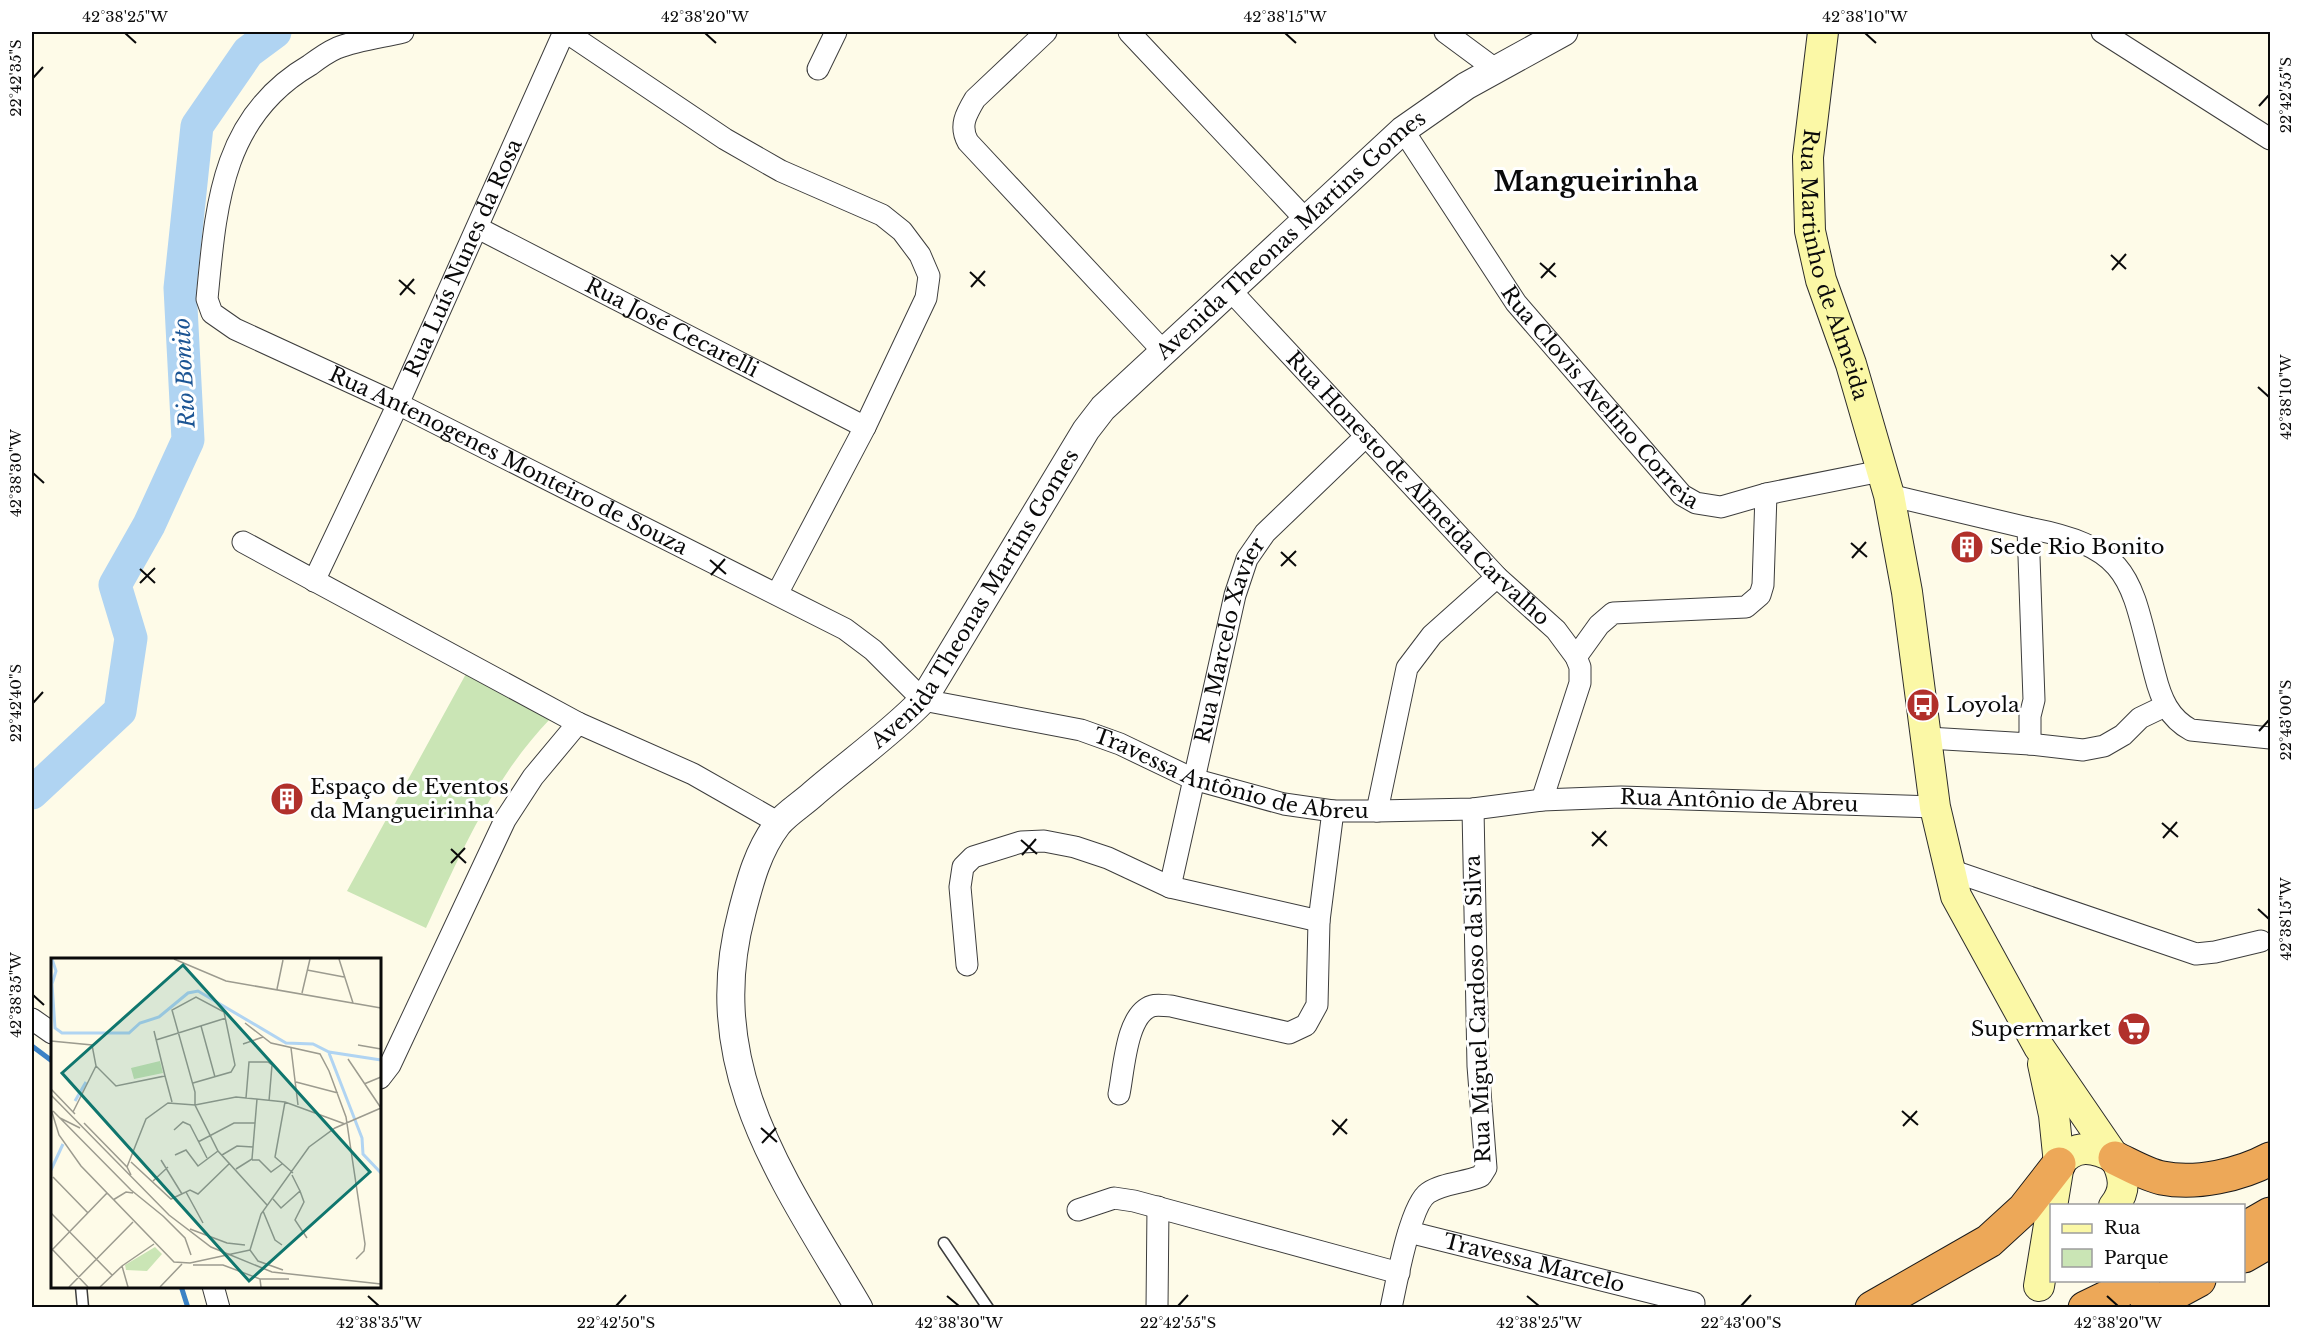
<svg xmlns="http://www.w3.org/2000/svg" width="2302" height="1339" font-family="'Libre Baskerville',serif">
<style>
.green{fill:#cae5b5}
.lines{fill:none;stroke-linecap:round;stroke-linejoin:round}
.stream{stroke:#3b82c5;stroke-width:5}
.river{stroke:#b0d4f2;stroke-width:33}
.service-casing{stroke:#3d3d3d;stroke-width:13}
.minor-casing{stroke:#3d3d3d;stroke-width:23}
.tertiary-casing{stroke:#3d3d3d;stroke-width:29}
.secondary-casing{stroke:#2c2c2c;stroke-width:32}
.motorway-casing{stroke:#1b1b1b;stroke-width:35}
.service{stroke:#fff;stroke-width:10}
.minor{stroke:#fff;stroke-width:21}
.tertiary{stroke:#fff;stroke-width:27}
.secondary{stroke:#fbf8a6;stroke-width:30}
.motorway{stroke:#eda858;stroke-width:33}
.ticks{fill:none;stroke:#0a0a0a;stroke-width:2}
.labels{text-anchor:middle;stroke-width:6;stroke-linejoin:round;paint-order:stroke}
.street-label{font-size:21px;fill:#0a0a0a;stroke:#fff}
.poi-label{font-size:21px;fill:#0a0a0a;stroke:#fff;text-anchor:start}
.water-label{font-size:22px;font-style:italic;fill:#1c5594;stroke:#fff}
.district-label{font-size:27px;font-weight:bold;fill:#0a0a0a;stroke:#fff}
.inset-river{fill:none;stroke:#b0d4f2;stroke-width:3}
.inset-road{fill:none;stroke:#9c9b8f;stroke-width:1.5}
.view{fill:#0f766e;fill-opacity:0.15;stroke:#0f766e;stroke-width:3}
.inset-edge{fill:none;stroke:#0a0a0a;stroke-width:3}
.neatline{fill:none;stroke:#0a0a0a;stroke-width:2}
.ticks-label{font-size:15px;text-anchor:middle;fill:#0a0a0a}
</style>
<rect width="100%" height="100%" fill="#fefbe8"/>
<!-- green -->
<path class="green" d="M467,672l84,46c-58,60 -90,135 -125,210l-79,-37z"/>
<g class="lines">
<!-- stream -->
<path class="stream" d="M32,1046l20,15
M181,1286l7,22"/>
<!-- river -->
<path class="river" d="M32,793l88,-82 11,-73 -16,-53 34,-60 39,-85 -8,-152 17,-162 51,-74 27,-20"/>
<!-- service casing -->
<g class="service-casing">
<path id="service" d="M944,1243l44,65
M81,1286l2,22"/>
</g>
<!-- minor casing -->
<g class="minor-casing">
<g id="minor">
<path id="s1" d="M403,32c-21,5 -46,8 -66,16 -9,4 -19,11 -27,17 -89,52 -94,141 -103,234l5,14 23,16 163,75 447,225 28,21 50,50 158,30 39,14 73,35 91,25 49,7h44l96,-2 69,-9 79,-3 314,10"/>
<path d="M566,32l159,107 56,32 101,44 20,16 18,24 9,21 -3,22 -61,129 -88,167"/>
<path d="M1046,32l-71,67c-9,15 -16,27 -7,43l195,209"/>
<path d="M1129,32l178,189"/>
<path d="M1445,32l50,37"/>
<path d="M2102,32l168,107"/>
<path d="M818,69l18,-37"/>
<path id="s2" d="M1403,130l113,173 166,192 14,8 25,4 45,-13 115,-23"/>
<path id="s3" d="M478,228l387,199"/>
<path id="s4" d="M1231,291l266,286 59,53 20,27 4,10v16l-38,117"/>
<path d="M1889,495l139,33 6,172 -4,16v28l-102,-6"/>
<path d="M2028,528c107,20 102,53 127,147 6,24 14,43 36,55l79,8"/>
<path d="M243,542l335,181"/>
<path id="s5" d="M314,581l84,-177 166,-372"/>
<path d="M1576,657l23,-32 14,-12 133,-6 14,-12 3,-10 3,-91"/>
<path d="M2030,744l53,6 21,-4 19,-11 17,-17 25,-12"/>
<path d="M1377,811l30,-143 25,-33 65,-58"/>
<path d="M1947,869l249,85 19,-2 46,-11"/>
<path id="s6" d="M1170,887l65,-292 12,-36 18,-26 101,-97"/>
<path d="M967,965l-7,-78 3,-20 10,-10 48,-15 23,-1 31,6 33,11 62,29 149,34"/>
<path d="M32,1019l20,14"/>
<path d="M380,1078l10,-13 115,-245 28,-43 45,-54 115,51 86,49"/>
<path d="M1119,1094c5,-24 7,-80 33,-88 6,-2 13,0 19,0l118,27 17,-8 11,-20 2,-84 14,-110"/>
<path d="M1078,1210l36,-12 20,3 265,72"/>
<path id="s7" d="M1409,1232l285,71"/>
<path d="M213,1286l6,22"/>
<path d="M1157,1308l1,-101"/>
<path d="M1391,1308c5,-23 19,-103 37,-115 15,-10 36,-10 53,-17l5,-8 -8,-102 -5,-257"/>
</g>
</g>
<!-- tertiary casing -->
<g class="tertiary-casing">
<g id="tertiary">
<path id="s8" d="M859,1308c-75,-128 -159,-239 -117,-396 8,-31 16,-62 36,-88 9,-11 24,-20 35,-30 37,-32 76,-59 110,-94l163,-270 17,-22 300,-278 63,-44 98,-54"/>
</g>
</g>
<!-- secondary casing -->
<g class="secondary-casing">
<g id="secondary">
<path id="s9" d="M1823,32l-15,125 2,74 11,49 30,84 38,131 18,97 28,215 21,89 83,151 76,111c9,17 12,32 -1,48"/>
<path d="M2043,1064l11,51 5,49"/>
<path d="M2039,1286l20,-122c16,-21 35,-17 56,-6"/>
</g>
</g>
<!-- motorway casing -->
<g class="motorway-casing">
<path id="motorway" d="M2115,1158c15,7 32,17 47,20 34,7 78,-3 108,-19
M2244,1229l26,-15
M2244,1256l26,-15
M1872,1308l117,-67 35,-32 35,-45
M2085,1308l58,-28
M2147,1308l52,-28"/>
</g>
<!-- service -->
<use href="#service" class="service"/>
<!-- minor -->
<use href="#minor" class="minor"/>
<!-- tertiary -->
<use href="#tertiary" class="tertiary"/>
<!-- secondary -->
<use href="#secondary" class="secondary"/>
<!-- motorway -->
<use href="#motorway" class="motorway"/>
</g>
<!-- ticks -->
<path class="ticks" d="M125,33l11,10M705,33l11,10M1285,33l11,10M1865,33l11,10M33,78l10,-11M2259,106l10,-11M2111,255l15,14M1540,263l16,14M2112,270l14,-16M970,272l15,14M1541,278l14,-15M399,280l16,14M971,287l14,-16M400,295l14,-16M2258,387l11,10M33,473l11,10M1851,543l16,14M1281,552l15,14M1852,558l14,-16M710,560l16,14M1281,566l15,-15M140,569l15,14M711,575l14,-16M140,583l15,-15M33,703l10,-11M2259,731l10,-11M2162,823l16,14M1592,832l15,14M2163,838l14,-16M1021,840l16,14M1592,846l14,-15M451,849l15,14M1022,855l14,-16M451,863l14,-15M2258,909l11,10M33,995l11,10M1902,1111l16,14M1332,1120l15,14M1903,1126l14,-15M761,1128l16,14M1333,1135l14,-16M762,1143l14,-15M368,1296l11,10M947,1296l12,10M1527,1296l12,10M2107,1296l11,10M616,1306l10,-11M1178,1306l10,-11M1741,1306l10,-11"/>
<!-- icons -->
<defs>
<g id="building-disc" transform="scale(1.725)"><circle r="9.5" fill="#b1302b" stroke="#fff"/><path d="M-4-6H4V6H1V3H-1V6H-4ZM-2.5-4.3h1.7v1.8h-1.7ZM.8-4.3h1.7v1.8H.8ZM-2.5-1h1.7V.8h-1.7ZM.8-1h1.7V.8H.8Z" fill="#fff"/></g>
<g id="bus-disc" transform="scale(1.725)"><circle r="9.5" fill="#b1302b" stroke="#fff"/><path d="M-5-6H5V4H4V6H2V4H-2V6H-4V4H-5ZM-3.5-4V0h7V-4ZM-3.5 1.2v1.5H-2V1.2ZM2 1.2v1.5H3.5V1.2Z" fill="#fff"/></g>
<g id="supermarket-disc" transform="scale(1.725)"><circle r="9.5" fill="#b1302b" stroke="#fff"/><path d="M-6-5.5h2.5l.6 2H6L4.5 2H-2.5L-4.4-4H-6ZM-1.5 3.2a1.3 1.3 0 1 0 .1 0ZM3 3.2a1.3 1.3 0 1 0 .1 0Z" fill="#fff"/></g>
</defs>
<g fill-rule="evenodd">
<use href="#building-disc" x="1967" y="547"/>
<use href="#bus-disc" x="1923" y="705"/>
<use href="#building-disc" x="287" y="799"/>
<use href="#supermarket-disc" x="2134" y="1029"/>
</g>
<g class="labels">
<!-- street labels -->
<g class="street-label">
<text dy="7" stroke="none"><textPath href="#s8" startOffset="1312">Avenida Theonas Martins Gomes</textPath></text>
<text dy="7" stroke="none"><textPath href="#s5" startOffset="356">Rua Luís Nunes da Rosa</textPath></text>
<text dy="7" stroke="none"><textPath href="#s9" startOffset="237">Rua Martinho de Almeida</textPath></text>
<text dy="7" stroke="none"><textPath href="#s3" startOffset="218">Rua José Cecarelli</textPath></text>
<text dy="7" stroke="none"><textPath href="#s2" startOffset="333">Rua Clovis Avelino Correia</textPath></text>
<text dy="7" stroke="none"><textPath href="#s1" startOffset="714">Rua Antenogenes Monteiro de Souza</textPath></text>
<text dy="7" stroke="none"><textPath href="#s4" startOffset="272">Rua Honesto de Almeida Carvalho</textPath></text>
<text dy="7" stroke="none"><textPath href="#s8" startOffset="826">Avenida Theonas Martins Gomes</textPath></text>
<text dy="7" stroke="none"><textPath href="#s6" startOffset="254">Rua Marcelo Xavier</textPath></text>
<text dy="7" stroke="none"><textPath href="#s1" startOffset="1515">Travessa Antônio de Abreu</textPath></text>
<text dy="7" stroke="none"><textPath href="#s1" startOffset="2030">Rua Antônio de Abreu</textPath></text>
<text transform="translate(1478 1009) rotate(-92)" y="7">Rua Miguel Cardoso da Silva</text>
<text dy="7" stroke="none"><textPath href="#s7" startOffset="129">Travessa Marcelo</textPath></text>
</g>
<!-- poi labels -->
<g class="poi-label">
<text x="1990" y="554">Sede Rio Bonito</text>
<text x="1946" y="712">Loyola</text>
<text x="310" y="794">Espaço de Eventos<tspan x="310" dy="24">da Mangueirinha</tspan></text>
<text x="2111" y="1036" text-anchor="end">Supermarket</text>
</g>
<!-- water labels -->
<g class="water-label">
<text transform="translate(184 373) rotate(-93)" y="8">Rio Bonito</text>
</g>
<!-- district labels -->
<g class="district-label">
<text x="1596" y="191">Mangueirinha</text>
</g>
</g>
<!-- overview -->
<g transform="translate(51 958)">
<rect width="330" height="330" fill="#fefbe8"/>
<path d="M109,103l3,12 -29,6 -3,-11zM104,289l7,7 -15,17 -21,-1 -1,-5z" fill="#cae5b5"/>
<path class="inset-river" d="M1,1l4,12 -4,13 3,44 7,5h67l11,-10 19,-6 29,-24 10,-2 88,52 27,1 16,8 52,8M278,95l33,85 1,16 18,19M24,143l11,-19M0,212l12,-26"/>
<path class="inset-road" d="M123,1l52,22 155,27M288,1l14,44M256,12l37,7M226,31l6,-29M251,35l8,-34M194,65l26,20 49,11 9,17 17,46 19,127 -1,7 -8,8M150,68l14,51M103,73l11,45M105,82l70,-22M0,83l41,4 4,21 20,20 49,-10 7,26M192,86l20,-7M307,87l23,4M240,90l7,57M297,101l33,49M245,124l42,11M142,125l38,-11 4,-7 -11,-53 -28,-15 -24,13 23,82v13l23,46 49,54M313,126l17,-7M0,131l24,25M0,137l118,120 42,32 61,25 109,12M195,140l3,-36h19l4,3 -3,36M234,144l-10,55 18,16M0,151l8,26 22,31 93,96 16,1 60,-13M2,153l78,79 32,26M22,154l23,-46M9,160l20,10M33,165l43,44 4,8M123,172l9,-8 7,3 17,33M147,184l36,-19h21M124,197l11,-5 12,16 20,-15M171,197l15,-9 16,1M110,202l21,34M201,202h7l12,12 11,-8M80,204l40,37 19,-9 8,4 32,-31M76,209l19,-48 22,-16 27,2 41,-8 49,5 60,22M185,211l16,-10 5,-60M2,219l35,36M102,223l15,-14M249,233l4,11 -9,18 12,18M135,234l17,31M222,241l8,9 19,-17 -8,-16M62,242l13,-8 7,1M212,253l12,29 7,5M0,255l61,62M112,258l22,22 6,17M139,271l37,14 18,2M0,290l37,39M199,292l11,-36 48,-67 26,-19 46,-20M199,292l8,11 25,9M0,293l56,-58M142,307h30l37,14 1,8M71,308l6,21M209,321h29M18,329l64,-65M49,329l22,-21 32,-22M109,329l22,-23"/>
<path class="view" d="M132,7l187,207 -121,109 -187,-208z"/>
<rect width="330" height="330" class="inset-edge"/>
</g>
<!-- border -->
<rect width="2302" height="1339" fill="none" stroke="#ffffff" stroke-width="66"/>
<!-- legend -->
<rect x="2050" y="1204" width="195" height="78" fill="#ffffff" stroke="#9d9d9d" stroke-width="1.5"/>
<rect x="2062" y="1224" width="30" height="9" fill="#fbf8a6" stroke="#9d9d9d" stroke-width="1.5"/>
<text x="2104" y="1234" font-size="18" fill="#0a0a0a">Rua</text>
<rect x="2062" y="1249" width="30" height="18" fill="#cae5b5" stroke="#9d9d9d" stroke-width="1.5"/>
<text x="2104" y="1264" font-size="18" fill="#0a0a0a">Parque</text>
<rect x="33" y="33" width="2236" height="1273" class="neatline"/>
<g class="ticks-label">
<text x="125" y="22">42°38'25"W</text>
<text x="705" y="22">42°38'20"W</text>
<text x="1285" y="22">42°38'15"W</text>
<text x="1865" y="22">42°38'10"W</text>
<text transform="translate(16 78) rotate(-90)" y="5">22°42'35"S</text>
<text transform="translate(2286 95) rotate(-90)" y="5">22°42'55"S</text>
<text transform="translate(2286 397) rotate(-90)" y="5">42°38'10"W</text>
<text transform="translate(16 473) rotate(-90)" y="5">42°38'30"W</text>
<text transform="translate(16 703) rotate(-90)" y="5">22°42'40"S</text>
<text transform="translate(2286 720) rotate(-90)" y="5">22°43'00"S</text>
<text transform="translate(2286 919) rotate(-90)" y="5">42°38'15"W</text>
<text transform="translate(16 995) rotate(-90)" y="5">42°38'35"W</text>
<text x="379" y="1328">42°38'35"W</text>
<text x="616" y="1328">22°42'50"S</text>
<text x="959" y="1328">42°38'30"W</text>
<text x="1178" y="1328">22°42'55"S</text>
<text x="1539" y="1328">42°38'25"W</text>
<text x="1741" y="1328">22°43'00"S</text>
<text x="2118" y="1328">42°38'20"W</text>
</g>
</svg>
